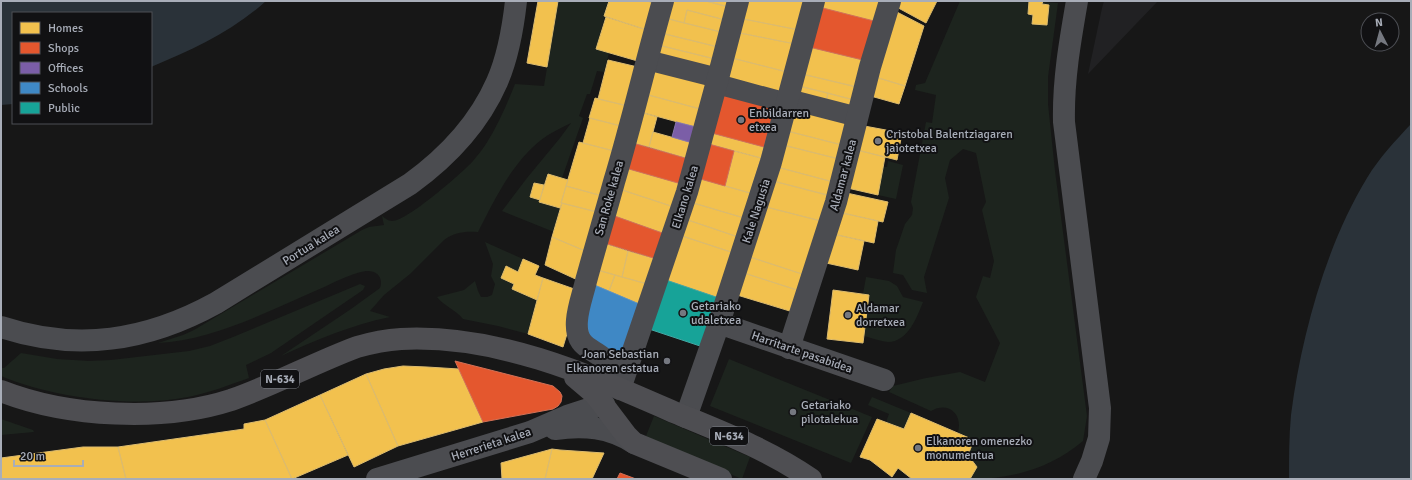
<svg xmlns="http://www.w3.org/2000/svg" width="1412" height="480" font-family="Signika,sans-serif">
<style>
.built{fill:#212123}
.green{fill:#1d241e}
.water{fill:#2a3239}
.homes{fill:#f2c14e;stroke:#dcbb6e}
.shops{fill:#e4572e;stroke:#d27157}
.offices{fill:#7b5ea7;stroke:#8876ac}
.schools{fill:#3f88c5;stroke:#5e93c1}
.public{fill:#17a398;stroke:#42a6a2}
.lines{fill:none;stroke-linecap:round;stroke-linejoin:round}
.pedestrian{stroke:#4b4c50;stroke-width:20}
.minor{stroke:#4b4c50;stroke-width:22}
.tertiary{stroke:#4b4c50;stroke-width:22}
.trunk{stroke:#4e4e52;stroke-width:22}
.poi-dot{fill:#757880;stroke:#111113;stroke-width:1.5}
.labels{text-anchor:middle;stroke-width:4;stroke-linejoin:round;paint-order:stroke}
.shield{fill:#111113;stroke:#7b7e86;stroke-width:1}
.shield-label{font-size:11px;font-weight:bold;fill:#a8adb8}
.poi-label{font-size:12px;fill:#a8adb8;stroke:#111113;text-anchor:start}
.street-label{font-size:12px;fill:#a8adb8;stroke:#111113}
</style>
<rect width="100%" height="100%" fill="#171717"/>
<!-- built -->
<path class="built" d="M1104,1h54l-70,73 14,-66z"/>
<!-- green -->
<path class="green" d="M558,1h51l-13,48 13,4 -5,19 -7,-1 -7,23h-3l-8,22 4,2 -21,60 -14,-4 -4,11 -10,-2 -4,13 10,4v2l20,6 -6,24 -52,-21 25,-33 33,-40 11,-15c-10,5 -21,10 -30,17 -29,23 -46,59 -63,92 -13,-1 -23,0 -34,8l-34,34 -26,21 -14,16 20,6c-39,8 -74,23 -109,39l70,-47 29,-21c4,-11 -4,-18 -14,-17 -16,2 -36,14 -51,20 -48,21 -105,50 -157,52l25,-8 11,-5 168,-100 7,-3 15,-2 -2,-9c3,2 6,5 10,5 14,1 70,-48 81,-60 4,-5 9,-11 13,-17 12,-19 21,-40 29,-60l29,2z
M960,1h69l-1,13 5,1 -1,9 15,1 2,-20 -7,-1v-2l16,1 -10,74v27l7,67 32,245 -4,25c-32,27 -70,38 -113,38l7,-12 -9,-12 6,-15 -16,-8c5,-18 -10,-31 -27,-21l-42,-19 4,-6 33,-8 34,-6 25,10 15,-39 -24,-46 7,-21 7,2 4,-17 -12,-51 4,-8 -10,-49 -13,-4 -13,11 -5,18 4,20 -25,79 3,16 -15,-3 -9,-15 -10,-2 3,-23 9,-26 7,-9 1,-7 -2,-6 15,-80 6,1 4,-28 -21,-5 1,-5 9,-2z
M888,161l15,4 -7,34 -18,-4 5,-28h4z
M485,242l38,17 -5,13 -12,-6 -5,12 13,6 -2,5 25,11 -9,34 -30,-8 -35,-7c-7,-9 -19,-13 -26,-22l27,-7 11,-9 3,10 3,6h6l5,-2 3,-11 -4,-8 2,-12z
M866,277l23,4 8,5 6,11 20,5c-6,15 -15,40 -35,40 -8,-1 -16,-4 -24,-6l5,-41 -6,-1z
M360,284l5,2 -2,4 -92,63 -25,12 3,13c-20,7 -40,15 -61,19 -57,11 -134,1 -187,-21v-8h3l17,-15 36,6 32,2 22,-1 78,-9 21,-5 23,-9z
M729,359l143,58 -21,46 -141,-57z
M872,397l39,16 -7,16 -18,-7 3,-8 -21,-9z
M654,416l96,41 -8,22 -72,-30 -24,-13z
M1,419l32,11 1,2 -33,3z"/>
<!-- water -->
<path class="water" d="M1,1h265c-33,30 -74,49 -115,66v-54h-138v91l-12,1z
M1411,124v355h-122c0,-21 0,-43 2,-64 10,-78 35,-170 76,-237 12,-20 29,-38 44,-54z"/>
<!-- homes -->
<path class="homes" d="M538,1h20l-11,66 -20,-4z
M609,1h38l11,4 -8,26 -46,-15z
M665,1h41l26,7 -3,13 -42,-11 -3,13 -23,-6z
M706,1h27l-1,7z
M742,1h65l-8,29 -61,-12z
M821,1h60l-2,22 -60,-16z
M892,1h45l-11,22 -35,-19z
M1029,1h14l-1,3 7,1 -2,20 -15,-1 1,-9 -5,-1z
M687,10l42,11 -4,12 -41,-10z
M893,10l31,16 -19,60 -33,-10z
M606,17l44,14 -9,31 -45,-13z
M661,17l64,16 -3,15 -65,-16z
M739,18l60,12 -4,14 -60,-12z
M657,32l65,16 -3,12 -65,-16z
M735,32l60,12 -8,28 -59,-15z
M654,44l65,16 -5,15 -64,-16z
M809,47l58,14 -7,27 -58,-14z
M728,57l59,15 -8,26 -57,-16z
M608,60l34,8 -10,39 -34,-8z
M650,62l63,17 -9,31 -63,-17z
M802,74l60,14 -4,13 -59,-15z
M872,76l33,10 -6,18 -32,-9z
M799,86l29,7 -3,13 -29,-7z
M641,93l63,17 -4,18 -63,-17z
M828,93l30,8 -3,13 -30,-8z
M595,98l37,9 -7,20 -36,-9z
M794,102l60,15 -8,29 -59,-15z
M637,111l20,6 -8,30 -20,-5z
M590,118l35,9 -7,25 -35,-9z
M859,125l43,8 -5,27 -44,-11z
M787,131l59,15 -3,14 -60,-15z
M653,132l43,12 -4,16 -43,-13z
M708,132l56,15 -3,11 -56,-15z
M579,142l39,10 -12,45 -40,-11z
M783,145l60,15 -6,23 -60,-16z
M853,149l32,8 -7,38 -35,-8z
M734,151l27,7 -11,35 -25,-7z
M622,167l63,18 -8,23 -61,-20z
M777,167l60,16 -3,14 -61,-16z
M548,174l20,6 -7,23h1l-2,5 -21,-6z
M697,178l53,15 -6,25 -54,-16z
M773,181l59,15 -7,26 -59,-15z
M534,183l10,2 -4,15 -10,-3z
M566,186l40,11 -5,16 -40,-10z
M616,188l61,20 -9,27 -59,-21z
M842,192l46,10 -5,20 -45,-10z
M690,202l54,16 -6,19 -53,-18z
M562,203l39,10 -11,40 -38,-16z
M766,207l59,15 -20,53 -55,-18z
M838,212l40,9 -4,22 -41,-9z
M685,219l53,18 -4,16 -55,-18z
M833,234l31,7 -6,29 -32,-7z
M679,235l55,18 -15,45 -56,-19z
M552,237l38,16 -8,29 -37,-17z
M601,242l27,9 -6,26 -28,-8z
M628,251l32,9 -9,25 -29,-8z
M750,257l55,18 -5,16 -56,-18z
M523,259l16,7 -4,9 8,3 -6,22 -25,-11 2,-5 -13,-6 5,-12 12,6z
M594,269l21,6 -6,16 -19,-8z
M744,273l56,18 -7,21 -56,-17z
M615,275l36,10 -7,21 -35,-15z
M543,278l37,13 -17,56 -35,-13z
M833,290l36,5 -6,48 -36,-4z
M403,366l24,1 32,2 24,53 -85,24 -32,-72 18,-5z
M366,374l32,72 -44,21 -34,-72z
M320,395l28,60 -56,24 -27,-59z
M911,413l63,27 -6,15 9,12 -7,12h-58l-14,-11 -6,9 -22,-17 -10,-3 17,-38 27,10z
M265,420l27,59h-166l-8,-32 126,-18v-5z
M83,447h35l8,32h-125v-21z
M552,449l-7,30h-43l-1,-16z
M552,449l8,1 44,3 -12,26h-47z"/>
<!-- shops -->
<path class="shops" d="M819,7l59,15 -11,39 -58,-14z
M720,88l56,15 -12,44 -56,-15z
M629,142l63,18 -7,25 -63,-18z
M705,143l29,8 -9,35 -28,-8z
M609,214l59,21 -8,25 -59,-18z
M455,361l98,25 7,6 2,4 -1,6 -3,4 -5,3 -70,13z
M620,473l16,6h-19z"/>
<!-- offices -->
<path class="offices" d="M676,122l24,6 -4,16 -24,-7z"/>
<!-- schools -->
<path class="schools" d="M592,284l52,22 -22,58 -31,-18 -7,-38z"/>
<!-- public -->
<path class="public" d="M663,279l56,19 -16,49 -57,-19z"/>
<g class="lines">
<!-- pedestrian -->
<path class="pedestrian" d="M647,60l71,18
M717,84l70,19
M788,99l70,18"/>
<!-- minor -->
<path class="minor" d="M1077,1c-7,40 -14,80 -13,121l36,286 -1,30 -7,23 -8,18
M719,323l165,57
M1,327c76,25 146,14 215,-24l194,-119c36,-26 69,-61 87,-102 11,-25 16,-54 19,-81
M789,348l47,-146 34,-135 20,-66
M609,385c1,-6 2,-13 0,-18 -7,-20 -35,-13 -32,-47 1,-13 6,-26 9,-39 9,-33 19,-66 28,-99 18,-60 32,-121 49,-181
M620,389l67,-197 31,-114 20,-77
M686,417l33,-94 52,-161 43,-161"/>
<!-- tertiary -->
<path class="tertiary" d="M555,429c29,-4 54,-2 79,14
M377,479l153,-47 37,-16 37,-12"/>
<!-- trunk -->
<path class="trunk" d="M575,377l20,17 31,41 8,8 87,36
M1,391c66,26 162,31 230,9 43,-15 83,-37 126,-53 14,-4 29,-7 44,-8 97,-5 188,36 275,74 46,19 93,37 135,66"/>
</g>
<!-- markers -->
<g class="poi-dot">
<circle cx="741" cy="120" r="4"/>
<circle cx="878" cy="141" r="4"/>
<circle cx="683" cy="313" r="4"/>
<circle cx="848" cy="315" r="4"/>
<circle cx="667" cy="361" r="4"/>
<circle cx="793" cy="412" r="4"/>
<circle cx="918" cy="448" r="4"/>
</g>
<g class="labels">
<!-- shield labels -->
<g class="shield">
<rect x="261" y="370" width="38" height="18" rx="3"/>
<rect x="710" y="427" width="38" height="18" rx="3"/>
</g>
<g class="shield-label">
<text x="280" y="383">N-634</text>
<text x="729" y="440">N-634</text>
</g>
<!-- poi labels -->
<g class="poi-label">
<text x="749" y="117">Enbildarren<tspan x="749" dy="14">etxea</tspan></text>
<text x="886" y="138">Cristobal Balentziagaren<tspan x="886" dy="14">jaiotetxea</tspan></text>
<text x="691" y="310">Getariako<tspan x="691" dy="14">udaletxea</tspan></text>
<text x="856" y="312">Aldamar<tspan x="856" dy="14">dorretxea</tspan></text>
<text x="659" y="358" text-anchor="end">Joan Sebastian<tspan x="659" dy="14">Elkanoren estatua</tspan></text>
<text x="801" y="409">Getariako<tspan x="801" dy="14">pilotalekua</tspan></text>
<text x="926" y="445">Elkanoren omenezko<tspan x="926" dy="14">monumentua</tspan></text>
</g>
<!-- street labels -->
<g class="street-label">
<text transform="translate(843 175) rotate(-75)" y="4">Aldamar kalea</text>
<text transform="translate(685 197) rotate(-73)" y="4">Elkano kalea</text>
<text transform="translate(609 198) rotate(-74)" y="4">San Roke kalea</text>
<text transform="translate(756 211) rotate(-72)" y="4">Kale Nagusia</text>
<text transform="translate(311 245) rotate(-32)" y="4">Portua kalea</text>
<text transform="translate(802 352) rotate(19)" y="4">Harritarte pasabidea</text>
<text transform="translate(491 444) rotate(-18)" y="4">Herrerieta kalea</text>
</g>
</g>
<!-- border -->
<rect width="1412" height="480" fill="none" stroke="#a8adb8" stroke-width="4"/>
<!-- legend -->
<rect x="12" y="12" width="140" height="112" fill="#111113" stroke="#4d4f55"/>
<rect x="20" y="22" width="20" height="12" fill="#f2c14e" stroke="#4d4f55"/>
<text x="48" y="32" font-size="12" fill="#a8adb8">Homes</text>
<rect x="20" y="42" width="20" height="12" fill="#e4572e" stroke="#4d4f55"/>
<text x="48" y="52" font-size="12" fill="#a8adb8">Shops</text>
<rect x="20" y="62" width="20" height="12" fill="#7b5ea7" stroke="#4d4f55"/>
<text x="48" y="72" font-size="12" fill="#a8adb8">Offices</text>
<rect x="20" y="82" width="20" height="12" fill="#3f88c5" stroke="#4d4f55"/>
<text x="48" y="92" font-size="12" fill="#a8adb8">Schools</text>
<rect x="20" y="102" width="20" height="12" fill="#17a398" stroke="#4d4f55"/>
<text x="48" y="112" font-size="12" fill="#a8adb8">Public</text>
<!-- north arrow -->
<g transform="translate(1380 32) rotate(354)"><circle r="19" fill="#111113" stroke="#4d4f55"/>
<path d="M0-3L7 15L0 10L-7 15Z" fill="#757880"/>
<text y="-6" font-size="11" font-weight="bold" text-anchor="middle" fill="#a8adb8">N</text>
</g>
<!-- scale -->
<path d="M14 460v6h69v-6" fill="none" stroke="#a8adb8" stroke-width="2"/>
<text x="20" y="460" font-size="12" fill="#a8adb8" stroke="#111113" stroke-width="3" paint-order="stroke">20 m</text>
</svg>
